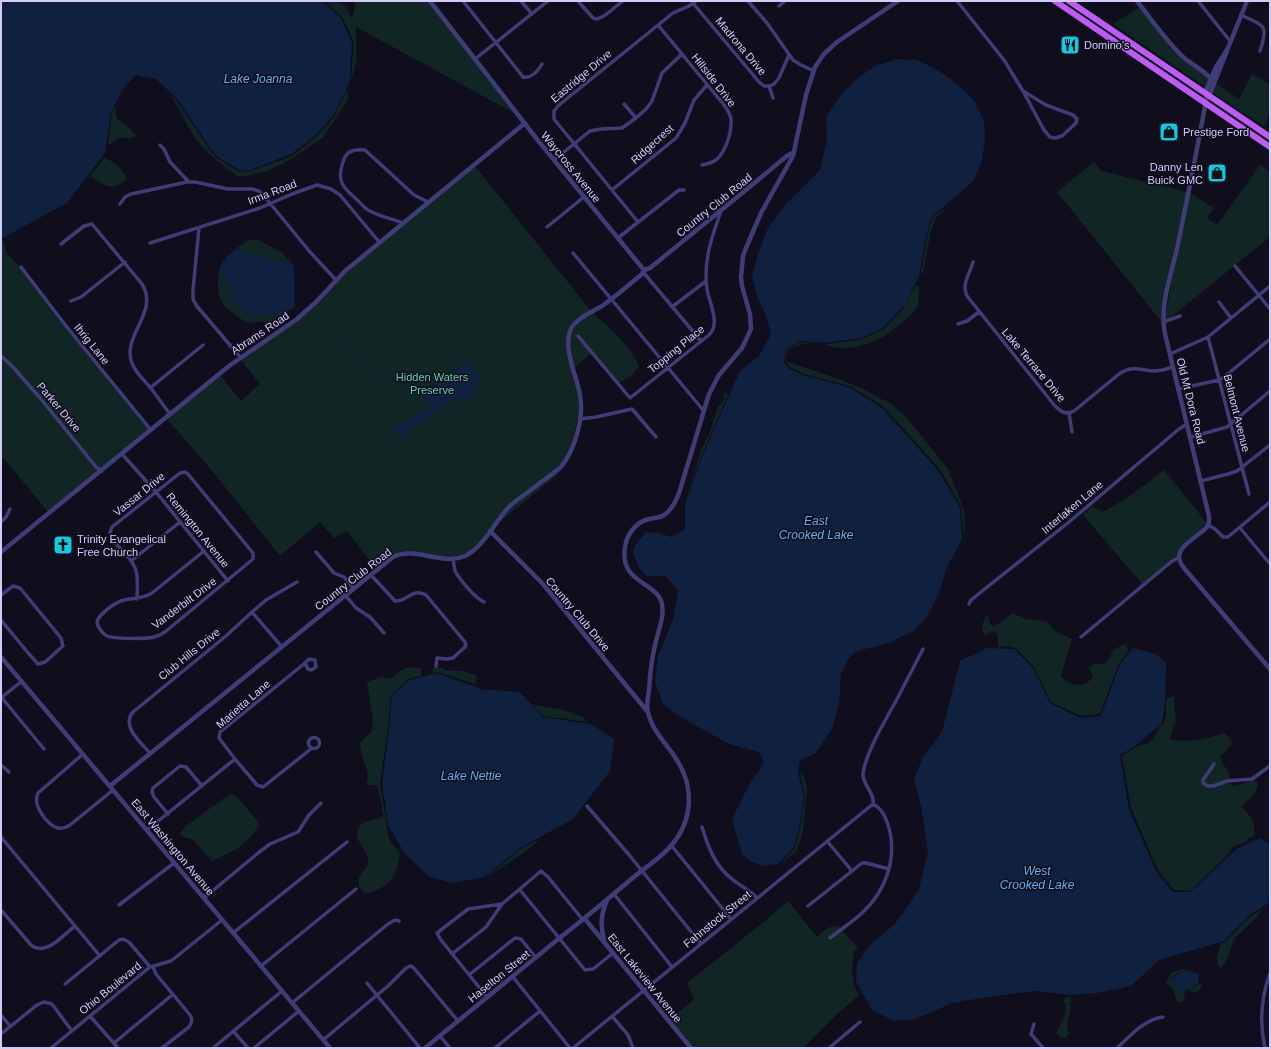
<svg xmlns="http://www.w3.org/2000/svg" width="1271" height="1049" font-family="Arial,sans-serif">
<style>
.green{fill:#112525}
.water{fill:#0f213e}
.lines{fill:none;stroke-linecap:round;stroke-linejoin:round}
.stream{stroke:#0f213e;stroke-width:1}
.minor{stroke:#3f3c77;stroke-width:3.5}
.tertiary{stroke:#3f3c77;stroke-width:4.5}
.primary{stroke:#bc5cf2;stroke-width:6}
.labels{text-anchor:middle;stroke-width:3;stroke-linejoin:round;paint-order:stroke}
.poi-label{font-size:11px;fill:#d2ccfb;stroke:#100d1c;text-anchor:start}
.street-label{font-size:11px;fill:#d2ccfb;stroke:#100d1c}
.park-label{font-size:11px;fill:#5fd4b8;stroke:#100d1c}
.water-label{font-size:12px;font-style:italic;fill:#63aef2;stroke:#100d1c}
</style>
<rect width="100%" height="100%" fill="#100d1c"/>
<!-- green -->
<path class="green" d="M325,1c16,0 20,2 27,17l3,-10v-7h73l86,112 -158,-86c-1,17 4,35 -5,51l3,-36 -12,-25z
M1140,7l31,39 38,33 -4,8 -92,-63z
M1252,74l18,10v26l-5,17 -53,-35 4,-9 23,16z
M347,89v4l2,5 -26,40 -40,26 -16,7 -20,5h-9c-12,-8 -34,-24 -42,-37 -10,-14 -16,-31 -27,-45l7,6 39,57 23,14 10,1 44,-16 24,-19 18,-20z
M115,106l2,13 7,4 12,12 -2,3h-14l-9,6h-3l4,-32z
M104,158c12,4 17,10 23,21 -14,13 -23,8 -36,-3l-6,7z
M1094,162l7,9 86,21 -25,117 -1,12 -104,-129z
M1260,165l10,7v31l-1,1 1,2v31l-105,85 6,-39 19,-90 24,15 -7,10 10,7z
M475,166l116,145 -14,9 -10,16 11,60v20l-5,23 -3,10 -10,17 -50,38 -30,37 -12,11 -17,6 -47,-6 -11,3 -17,14 -29,-38 -13,7 -14,-16 -40,34 -66,-83 -47,-54 53,-44 21,26 19,-17 -20,-25 35,-23 71,-63z
M952,202l-16,16 -5,13 -8,43 -2,-1 7,-41 4,-14z
M257,239l24,13 6,6c-14,10 -14,0 -26,-2 -5,-1 -11,-1 -16,-1l-7,-8 9,-6z
M1,241h3l2,11 38,42 9,19 97,116 -102,83 -47,-57z
M219,273c10,4 12,11 14,21l42,19 4,4 -7,4 -25,2c-23,-16 -32,-20 -28,-50z
M916,285l3,2c-1,5 1,10 0,15 -3,9 -11,16 -18,21 -16,15 -33,23 -55,25 -7,1 -14,-2 -21,-3 -14,-3 -34,-3 -40,13l3,4 51,17 22,9 22,12 5,1 19,17 41,51 16,41 1,17 -1,10 -3,-31 -22,-38 -57,-63 -30,-18 -48,-13 -14,-7 -6,-8 4,-9 12,-8 23,3 39,-6 22,-10 18,-19z
M593,313c17,15 36,32 46,53l-7,9 -13,8 -22,-25 -7,-4 -16,14c-6,-31 -8,-37 19,-55z
M725,392l3,3 -30,69 -13,37 16,-51 8,-16 9,-27 6,-7z
M562,469l-7,8 -57,46 14,-17z
M1164,470l43,53 -30,31v3l-33,29 -61,-71 9,-9 11,6c22,-12 41,-26 61,-42z
M1012,613l14,6 18,2 5,2 6,8 17,8 -11,37c5,7 15,11 24,8 2,-1 5,-4 8,-6l-1,-4 -4,-6c6,-5 8,-6 15,-3 7,-5 6,-8 10,-14 4,-4 10,-6 16,-8l-3,3 3,5 -10,12 -19,51 -19,2 -30,-14 -17,-35 -18,-19 -10,-2 -8,1v-13l-6,-3 -7,5c-5,-8 -3,-13 2,-21l2,3 1,6 3,2 8,-3z
M434,666l16,5h14l13,5 -1,5v3l-39,-12 -5,1z
M408,667l13,1v8l-12,3 -18,16 -3,33 -8,56 8,50 2,7 10,12c-1,6 -2,13 -4,19 -5,12 -20,21 -32,21l-5,-6c0,-3 -1,-7 0,-9 3,-7 11,-11 9,-20 -2,-10 -17,-20 -9,-31 6,-9 18,-5 25,-12l-2,-2v-7l-5,-21h-11c6,-12 -6,-28 -6,-42l12,-12 1,-10 -6,-39 14,-5 10,2 6,-6z
M1174,696l2,26 -3,5 -3,13c19,2 36,0 54,-7l6,5 2,6 -3,4 -9,9c3,11 12,13 9,27l6,2c7,-3 13,-5 21,-5l2,3c-2,11 -8,16 -17,22 11,12 14,14 13,30l-5,2 -5,5 -11,4 -11,14 -32,30 -16,-1 -16,-20 -27,-62 -9,-52 16,-10 8,-2 7,-5 6,-12 5,-4 2,-8v-16z
M532,704c9,3 16,3 25,5 10,1 19,5 27,8l2,5 -43,-6z
M800,772l4,5 3,11 -4,44 -7,20 -16,12 15,-16 5,-19 5,-31z
M231,793l6,4 23,27 -8,11 -15,14 -25,12 -20,-22 -10,-2 -2,-4 6,-7z
M541,838l-16,14 -39,26 36,-30z
M788,901l29,36c7,-6 12,-13 23,-10 5,9 13,14 18,21l-4,3c-2,16 -4,30 5,44l-26,23 -30,30h-110l-18,-22 -4,-7 23,-20 -7,-16 78,-62z
M1262,909l-4,7 -24,23 -6,18 -7,11 -3,-2 -1,-8 3,-13v-1l5,-2 26,-26z
M1183,969l10,2h-11l-8,4 -3,5 2,4 18,5 6,-4 1,-4 4,5c-5,11 -9,5 -16,3l-2,4 1,6 -5,4 -4,-3c-1,-8 -4,-12 -10,-18l6,-10z
M1070,996l1,6 -2,2c4,9 -5,19 0,29l-3,5 -6,-1 -4,-4 9,-18 1,-10 -3,-4 1,-2z"/>
<!-- water -->
<path class="water" d="M1,1h322l18,17 11,25 -2,38 -17,35 -18,20 -24,18 -43,17 -9,-1 -23,-14 -39,-57 -21,-20 -20,-4 -13,14 -12,23 -6,41 -38,50 -66,36z
M898,59l19,1 21,10 23,17 14,15 9,19 1,16 -3,24 -9,20 -42,37 -4,14 -8,45 -14,27 -22,24 -22,10 -38,5 -23,-2 -13,8 -4,11 6,9 14,6 48,13 32,21 54,60 23,38 2,32 -16,30 -6,22 -11,23 -14,16 -26,13 -32,8 -8,7 -8,16 -2,30 -7,25 -16,24 -16,7 -2,12 6,26 -5,31 -5,18 -16,17 -14,2 -12,-4 -10,-8 -10,-35 17,-34 15,-22 -5,-11 -30,-8 -45,-25 -21,-15 -8,-22 3,-26 15,-36 5,-29 -12,-15h-19l-8,-8 -6,-16 3,-8 10,-12 13,1 12,4 14,-8v-25l14,-40 24,-55 17,-38 19,-15 12,-22 -5,-18 -8,-17 -6,-22 6,-23 10,-26 18,-24 34,-34 7,-31 -1,-22 15,-22 18,-18 18,-12z
M238,247l7,8c5,0 11,0 16,1 12,2 12,12 26,2l7,8 1,41 -16,10 -4,-4c-14,5 -31,4 -40,-9 -7,-11 1,-25 -16,-31 1,-11 11,-20 19,-26z
M468,364l3,1 2,5 7,6c-3,6 -1,13 -6,18 -6,6 -16,4 -23,8 -12,6 -23,16 -33,24h-6l-7,10h-7c-3,-3 -4,-7 -1,-11l14,-6 6,-6 12,-5 2,-7 -5,1v-4l-3,-2 -2,-5 8,-4 7,-1 21,-19z
M987,648l27,1 19,19 17,35 30,15 21,-2 19,-52 13,-16 23,6 10,9 -1,40 -3,20 -28,24 -14,8 9,54 27,62 17,21h17l48,-44 22,-10 10,6v58l-20,13 -26,26 -65,19 -28,26 -34,7 -30,2 -30,-4 -49,6 -36,6 -36,16 -22,2 -22,-11 -16,-28 1,-18 11,-17 27,-23 24,-35 9,-38 -7,-45 -7,-27 9,-22 19,-25 18,-71z
M436,673l46,16 38,3 23,25 48,7 23,15 -4,32 -37,48 -51,28 -37,30 -33,6 -24,-7 -23,-22 -17,-29 -6,-41 7,-56 3,-33 18,-15z
M1187,970l11,4c3,6 -2,11 -6,15l-5,-1 -6,2 -8,-6 -2,-4c5,-6 8,-8 16,-10z"/>
<g class="lines">
<!-- stream -->
<path class="stream" d="M330,332c5,2 25,25 27,30l11,7 5,8 7,1h17l5,2 7,6 12,5"/>
<!-- minor -->
<path class="minor" d="M463,1l60,76c9,2 15,-6 19,-13
M521,1l11,13
M578,1l15,17 4,1 7,-3 19,-15
M748,1l19,22 26,37 8,5 13,6
M957,1l47,59 19,31
M1198,1l32,40
M692,2l67,80 5,4h6l4,-2 5,-6 10,-23
M779,6l6,-5
M1241,15c23,11 28,9 19,36
M658,25l66,80c3,4 6,9 7,14 1,12 -5,33 -15,41 -4,3 -9,4 -14,5
M475,59l73,-58
M769,86l4,12
M1023,91l23,14 27,10 4,4 -1,4 -14,13 -7,2 -5,-1 -6,-7z
M624,104l12,14
M160,145l4,4 6,13 19,20
M554,160l36,-29 11,-2 21,-1 14,-10 10,-9 6,-8 10,-28 20,-19
M612,190l64,-52 9,-15 9,-23 13,-15
M120,204l5,-7 6,-3 56,-12h8l33,7h24l7,2 6,6 45,55 26,28
M638,222l-84,-103v-8l5,-6 114,-92 16,-7 7,-5
M403,223c-11,-4 -25,-7 -35,-13 -5,-3 -9,-9 -14,-13 -14,-12 -17,-19 -10,-38 3,-9 12,-10 21,-9l49,45 14,7
M547,227l37,-30
M199,228l-6,62v9l3,6 44,52
M618,238l61,-48h5
M150,243l110,-35 32,-14 25,-9 14,4 9,6 40,48
M61,244l23,-18 8,-2 50,60c17,28 -18,49 -11,76 2,10 12,19 19,27 7,9 13,18 20,27
M573,253l130,157
M973,262c-3,12 -12,22 -6,34l88,110c6,6 11,9 19,5l45,-37c14,-9 20,-4 35,-3 6,0 13,-2 19,-4
M1235,266l35,43
M21,267l45,59 85,104
M643,272l58,69
M71,301l10,-4 44,-35
M1219,302l12,16
M672,307l34,-26
M1163,322l17,-6
M958,324l9,-3 12,-9
M578,336l52,62 79,-63c12,-12 0,-32 -2,-46 -4,-28 5,-53 14,-78
M1208,337l41,157
M1170,354l38,-17 62,-51
M1,356l12,11 28,32 55,68 6,4
M150,388l53,-43
M1178,389l41,-9 5,-3 46,-38
M1069,413l3,19
M580,419l16,-2 36,-8 24,28
M1191,437l36,-10 43,-36
M122,454l34,38 72,89
M1201,481l27,-7 9,-3 33,-26
M1,522l5,-5 4,-8
M1208,525l7,4 8,8h5l42,-35
M1240,528l30,36
M316,552l18,21 10,4 10,12
M453,559c1,4 1,9 2,12 5,9 20,27 29,31
M131,561l49,-39
M371,575l24,26c12,1 18,-14 31,-6l39,47 1,4 -13,12 -6,1 -10,-1 -1,8
M1,595l12,-9 7,2 41,50 2,8 -18,16 -7,2 -9,-10 -28,-34
M346,596l10,12 14,9 14,16
M137,599c0,-9 2,-23 -2,-31 -5,-14 -22,-22 -25,-36l2,-5 68,-54 5,-1 3,2 65,79v6l-88,73c-3,2 -7,4 -11,5 -7,2 -41,2 -47,-1 -5,-3 -10,-9 -10,-15 4,-8 18,-19 27,-21 11,-2 18,-1 28,-7l52,-42
M969,604l2,-4 98,-78 110,-93 8,-5
M252,612l30,35
M1081,637l90,-75 7,-4
M305,663l3,6 3,1 5,-3 -1,-7 -6,-1 -4,4 -85,69 -1,6 16,21 22,26 6,2 49,-39
M1,698l21,-17
M2,698l42,51
M308.5 743a5.5 5.5 0 1 1 11 0a5.5 5.5 0 1 1-11 0Z
M150,753c-10,-11 -29,-27 -17,-41l93,-76 26,-24 14,-12 31,-18
M83,754l-45,39c-6,12 9,32 20,35 5,1 9,-1 12,-3l43,-35
M1214,764l-11,16v3l5,3h5l14,-5 25,-2 18,-13
M1,765l8,7
M873,804c2,-12 -11,-19 -10,-31 4,-23 22,-52 33,-72 9,-17 18,-35 27,-52
M587,806l43,50 71,88
M168,814l-14,-17 -2,-5 1,-4 27,-22 6,1 16,19
M702,827c6,20 13,39 30,52 8,7 18,11 25,19
M147,830l88,-71
M1,837l99,119
M827,841l25,30
M671,845l60,74
M520,890l65,80 8,-1 20,-16
M614,894l58,73
M204,898l54,-45 12,-9 28,-12 11,-17 12,-12
M119,905l55,-42
M808,906l54,-43h4l23,6
M1,910l30,35c15,12 32,-10 44,-19
M233,933l114,-91
M830,938c11,-9 24,-17 34,-27 21,-20 32,-50 26,-79 -3,-12 -7,-23 -17,-28
M452,954l34,-27 16,-23 39,-33 7,6 35,43
M261,966l95,-77
M153,967l3,7 34,41c3,4 2,8 -1,12l-27,21
M469,975l46,-37 6,1 15,19
M513,977l57,71
M367,983l53,65
M65,984l54,-44 4,-1 6,3 21,25
M487,997l-46,-57 -4,-7 31,-24 34,-5
M292,1003l96,-79 7,-4 4,1
M1,1015l9,11
M90,1016l28,32
M612,1016l16,19 5,13
M1034,1024l-3,10 12,14
M233,1031l15,17
M1,1034l36,-29 7,-3 8,2 20,27
M440,1036l10,12
M323,1040l65,-54 18,-18 4,-2 3,1 45,54
M114,1043l58,-48
M51,1048l94,-77 5,-4 21,-6 51,-41
M213,1048l69,-57
M254,1048l45,-37
M495,1048l45,-37
M573,1048l300,-244
M829,1048l31,-26
M1117,1048c13,-12 28,-29 46,-31
M1265,1048c-6,-26 -4,-50 5,-75"/>
<!-- tertiary -->
<path class="tertiary" d="M1137,1c14,18 28,38 44,54 9,9 22,14 30,24
M1205,93l11,-26 12,-19 19,-47
M1207,95c-9,50 -19,100 -29,149 -6,29 -19,61 -13,90l44,182v7l-2,4c-12,13 -39,22 -23,41l86,101
M1209,96l18,-45
M644,270l6,-2 80,-65 57,-47 7,-4
M490,531l53,53 104,127
M1,552l228,-186 68,-47 19,-17 29,-31 180,-148
M1,657l329,391
M110,786l283,-229c23,-11 48,9 72,-1 19,-9 30,-35 45,-50 5,-5 11,-9 17,-13 11,-9 23,-17 34,-26 14,-18 23,-48 19,-72 -3,-19 -19,-49 -8,-68 7,-10 20,-15 30,-21 14,-10 27,-21 40,-32l2,-4 -108,-132 -106,-137
M585,919l106,129
M604,939c-4,-14 -3,-25 3,-39
M425,1048l137,-112c25,-19 49,-40 73,-60 15,-12 34,-24 44,-41 11,-18 13,-41 5,-61 -8,-23 -31,-38 -36,-62 -2,-7 0,-15 1,-22 1,-18 3,-35 8,-53 3,-11 7,-21 5,-33 -5,-23 -43,-20 -37,-57 2,-13 11,-25 24,-28 5,-1 10,-1 15,-4 8,-5 13,-16 16,-25l29,-96 10,-19 23,-27 9,-19 -1,-15 -8,-28 -1,-9 2,-21 3,-8 15,-35 32,-57 13,-61 9,-28 9,-13 13,-12 61,-41"/>
<!-- primary -->
<path class="primary" d="M1055,1l215,146
M1069,1l201,136"/>
</g>
<!-- icons -->
<defs>
<g id="restaurant-square" transform="scale(1)"><rect x="-9" y="-9" width="18" height="18" rx="4" fill="#12c9e1" stroke="#100d1c"/><path d="M-5-6h1v4h1v-4h1v4h1v-4h1v5L-1.5 .5V6h-2V.5L-5-1ZM5-6V6H3V1.5H1.5Q1.5-4 5-6Z" fill="#111"/></g>
<g id="shop-square" transform="scale(1)"><rect x="-9" y="-9" width="18" height="18" rx="4" fill="#12c9e1" stroke="#100d1c"/><path d="M-5-2.5h2.3a2.7 3.5 0 0 1 5.4 0H5L5.5 6h-11ZM-1.5-2.5h3a1.5 2.3 0 0 0-3 0Z" fill="#111"/></g>
<g id="church-square" transform="scale(1)"><rect x="-9" y="-9" width="18" height="18" rx="4" fill="#12c9e1" stroke="#100d1c"/><path d="M-1.2-6h2.4v3.5h3.3v2.4h-3.3V6h-2.4V-.1h-3.3v-2.4h3.3Z" fill="#111"/></g>
</defs>
<g fill-rule="evenodd">
<use href="#restaurant-square" x="1070" y="45"/>
<use href="#shop-square" x="1169" y="132"/>
<use href="#shop-square" x="1217" y="173"/>
<use href="#church-square" x="63" y="545"/>
</g>
<g class="labels">
<!-- poi labels -->
<g class="poi-label">
<text x="1084" y="49">Domino's</text>
<text x="1183" y="136">Prestige Ford</text>
<text x="1203" y="171" text-anchor="end">Danny Len<tspan x="1203" dy="13">Buick GMC</tspan></text>
<text x="77" y="543">Trinity Evangelical<tspan x="77" dy="13">Free Church</tspan></text>
</g>
<!-- street labels -->
<g class="street-label">
<text transform="translate(741 46) rotate(50)" y="4">Madrona Drive</text>
<text transform="translate(581 76) rotate(-40)" y="4">Eastridge Drive</text>
<text transform="translate(714 80) rotate(52)" y="4">Hillside Drive</text>
<text transform="translate(652 144) rotate(-42)" y="4">Ridgecrest</text>
<text transform="translate(571 167) rotate(51)" y="4">Waycross Avenue</text>
<text transform="translate(272 192) rotate(-21)" y="4">Irma Road</text>
<text transform="translate(714 205) rotate(-39)" y="4">Country Club Road</text>
<text transform="translate(260 333) rotate(-34)" y="4">Abrams Road</text>
<text transform="translate(92 344) rotate(51)" y="4">Ihrig Lane</text>
<text transform="translate(676 349) rotate(-39)" y="4">Topping Place</text>
<text transform="translate(1034 365) rotate(50)" y="4">Lake Terrace Drive</text>
<text transform="translate(1191 401) rotate(76)" y="4">Old Mt Dora Road</text>
<text transform="translate(59 407) rotate(50)" y="4">Parker Drive</text>
<text transform="translate(1237 413) rotate(76)" y="4">Belmont Avenue</text>
<text transform="translate(139 494) rotate(-39)" y="4">Vassar Drive</text>
<text transform="translate(1072 507) rotate(-40)" y="4">Interlaken Lane</text>
<text transform="translate(198 530) rotate(51)" y="4">Remington Avenue</text>
<text transform="translate(353 579) rotate(-38)" y="4">Country Club Road</text>
<text transform="translate(184 603) rotate(-37)" y="4">Vanderbilt Drive</text>
<text transform="translate(578 614) rotate(50)" y="4">Country Club Drive</text>
<text transform="translate(189 654) rotate(-39)" y="4">Club Hills Drive</text>
<text transform="translate(243 704) rotate(-41)" y="4">Marietta Lane</text>
<text transform="translate(173 847) rotate(50)" y="4">East Washington Avenue</text>
<text transform="translate(717 919) rotate(-39)" y="4">Fahnstock Street</text>
<text transform="translate(499 976) rotate(-39)" y="4">Haselton Street</text>
<text transform="translate(645 978) rotate(51)" y="4">East Lakeview Avenue</text>
<text transform="translate(110 988) rotate(-39)" y="4">Ohio Boulevard</text>
</g>
<!-- park labels -->
<g class="park-label">
<text x="432" y="381">Hidden Waters<tspan x="432" dy="13">Preserve</tspan></text>
</g>
<!-- water labels -->
<g class="water-label">
<text x="258" y="83">Lake Joanna</text>
<text x="816" y="525">East<tspan x="816" dy="14">Crooked Lake</tspan></text>
<text x="471" y="780">Lake Nettie</text>
<text x="1037" y="875">West<tspan x="1037" dy="14">Crooked Lake</tspan></text>
</g>
</g>
<!-- border -->
<rect width="1271" height="1049" fill="none" stroke="#d2ccfb" stroke-width="4"/>
</svg>
